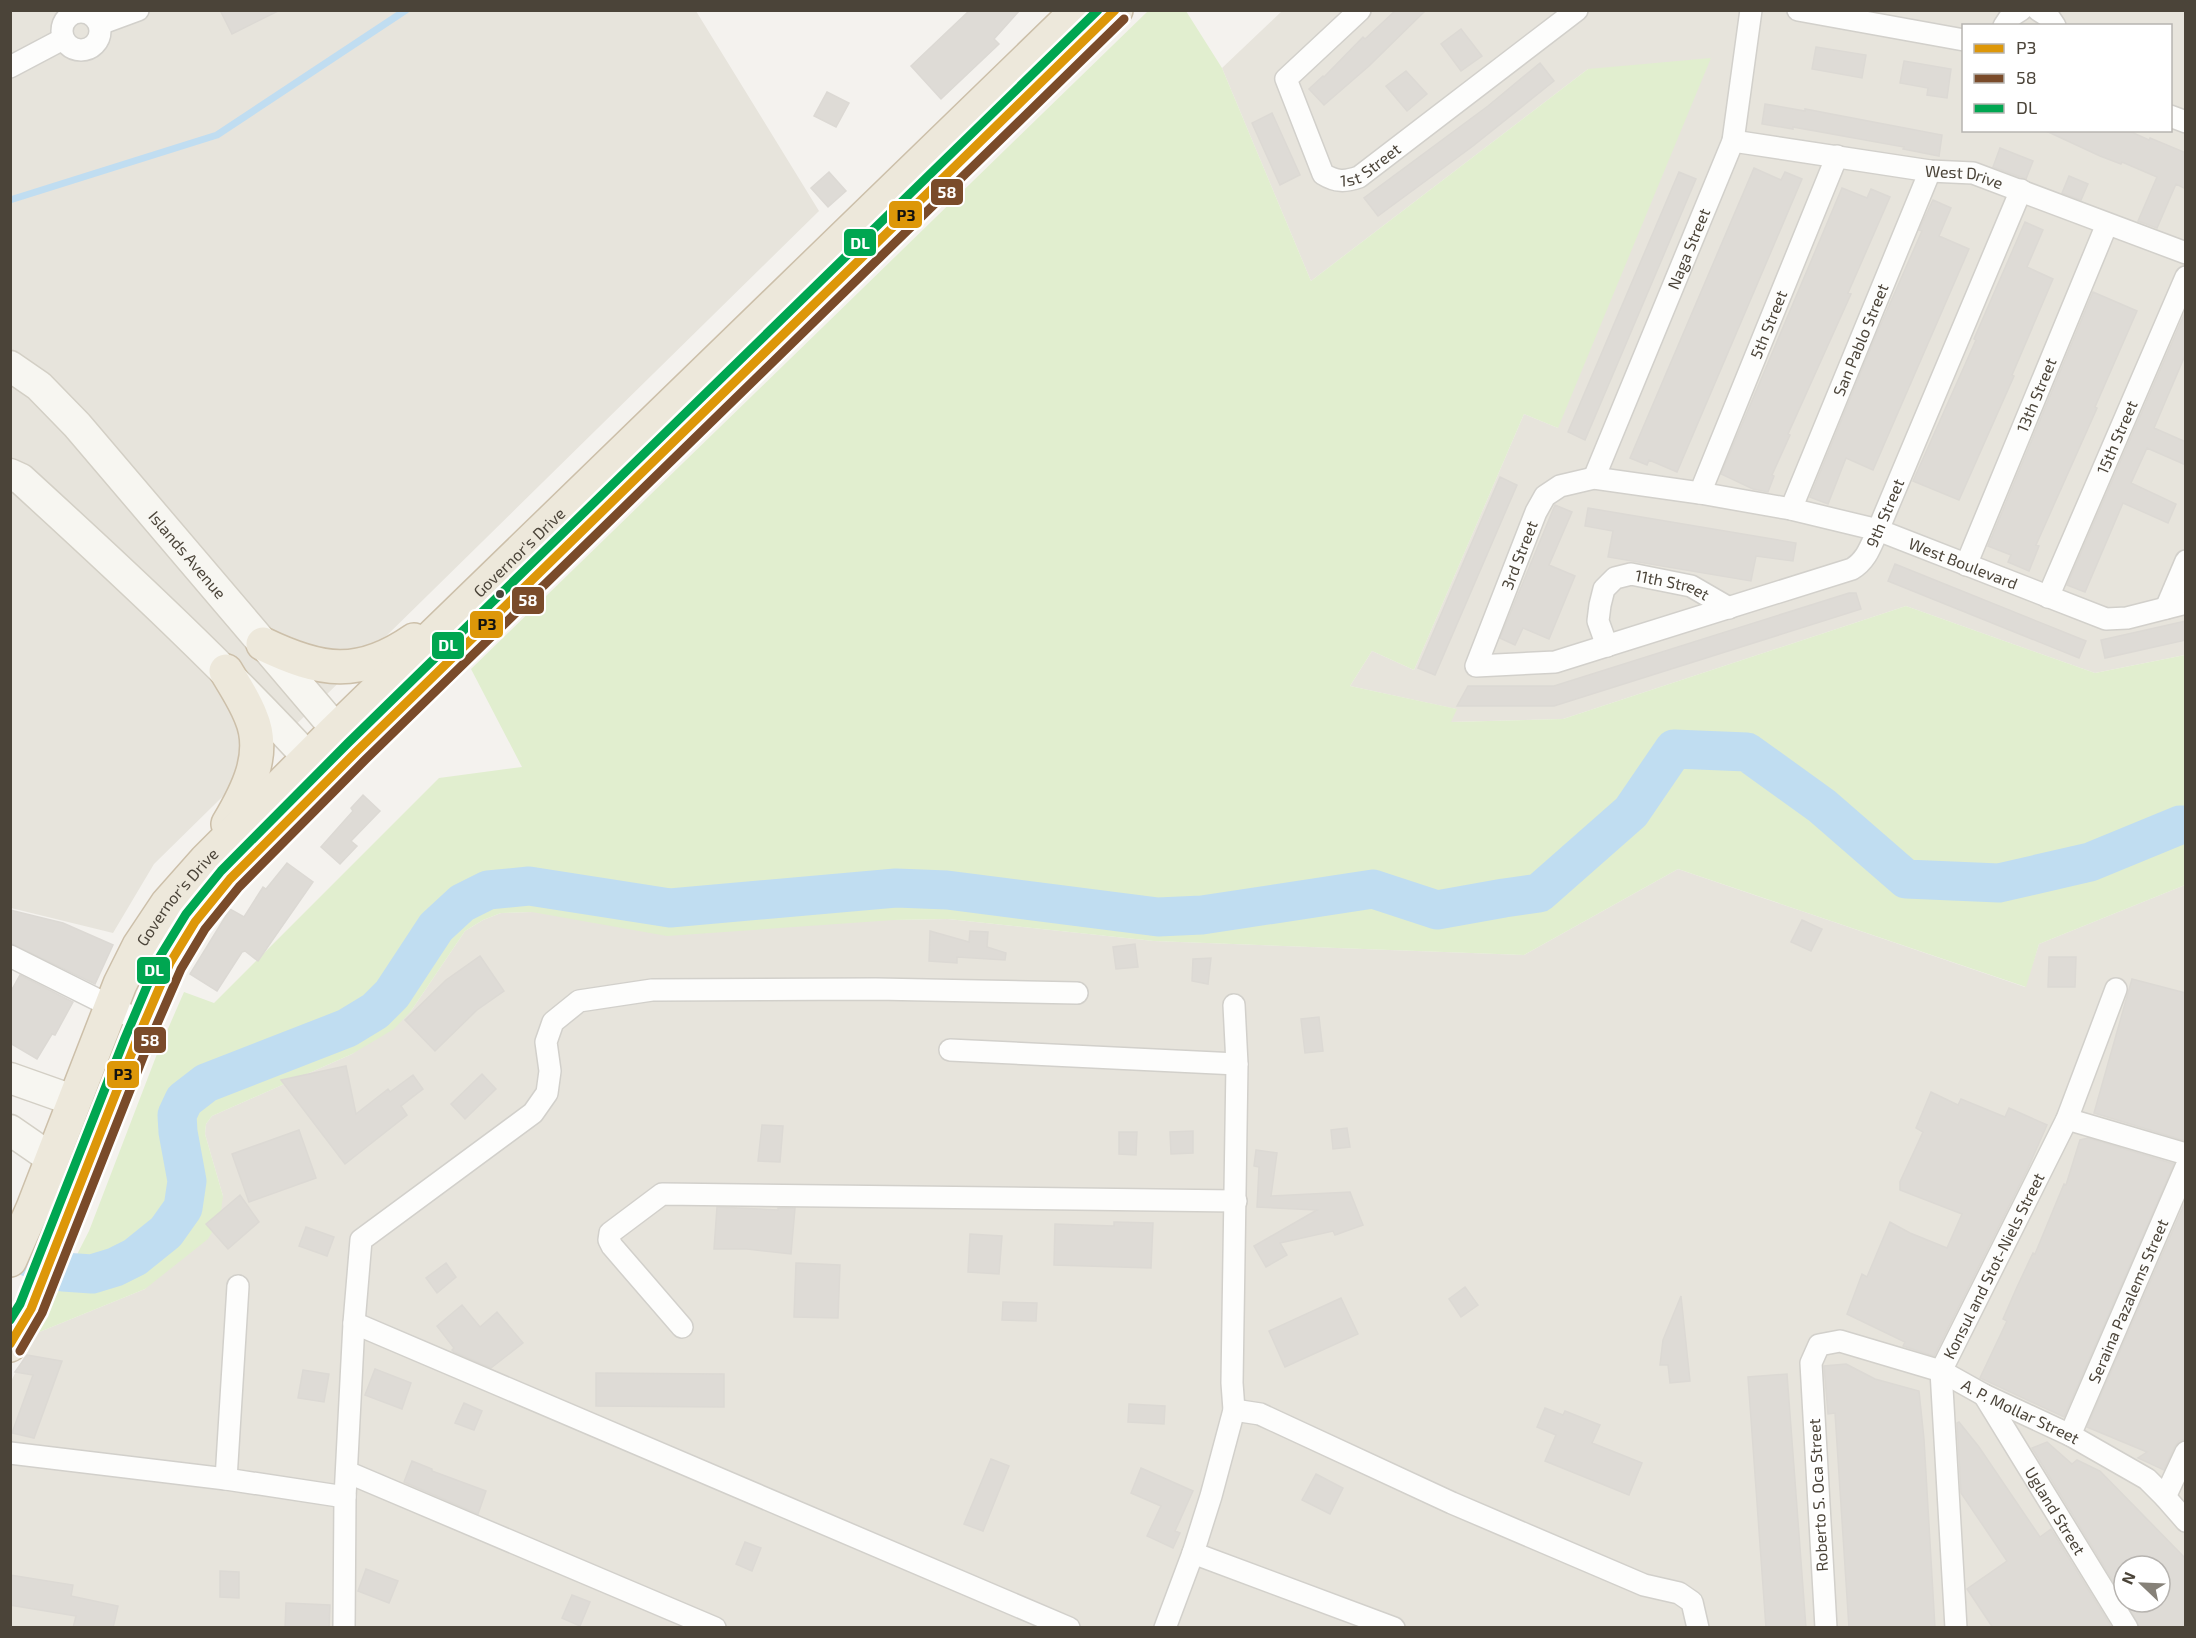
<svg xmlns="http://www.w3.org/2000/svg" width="2196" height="1638" font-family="'Exo 2',sans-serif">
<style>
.residential{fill:#e7e4dc;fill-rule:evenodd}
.green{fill:#e1eecf}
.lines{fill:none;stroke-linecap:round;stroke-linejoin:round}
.stream{stroke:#c0ddf1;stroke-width:7}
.river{stroke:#c0ddf1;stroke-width:39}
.building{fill:#dedbd6;stroke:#dcd9d4;stroke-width:1.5}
.street-casing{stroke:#d2d0cb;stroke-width:24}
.secondary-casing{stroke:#d3cfc5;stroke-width:33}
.highway-casing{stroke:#ccbfa9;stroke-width:36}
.street{stroke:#fdfdfc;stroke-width:21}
.secondary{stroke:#f7f6f1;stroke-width:30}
.highway{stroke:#ede8db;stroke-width:33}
.bus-1-casing{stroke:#fff;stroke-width:14}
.bus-2-casing{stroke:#fff;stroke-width:14}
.bus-3-casing{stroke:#fff;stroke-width:14}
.bus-1{stroke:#dd9709;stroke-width:9}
.bus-2{stroke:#7a4b2a;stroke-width:9}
.bus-3{stroke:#00a651;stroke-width:9}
.bus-dot{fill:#4b4439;stroke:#fff;stroke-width:2}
.labels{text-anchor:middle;stroke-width:5;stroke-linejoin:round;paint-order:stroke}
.street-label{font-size:16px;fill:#4b4439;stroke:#fff}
.line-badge{stroke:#fff;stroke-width:2}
.badge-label{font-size:16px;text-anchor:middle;font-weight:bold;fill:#fff}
.pale-badge-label{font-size:16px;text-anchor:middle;font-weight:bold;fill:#111}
</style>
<rect width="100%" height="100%" fill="#f4f2ee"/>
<!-- residential -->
<path class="residential" d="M11,11h685l123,200 -665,653 -41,69 -102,-25z
M1282,11h903v644l-90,18 -189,-67 -343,113 -113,3 6,-13 -106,-23 22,-35 42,19 110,-256 34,14 30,-359 -277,212 -89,-213zM1964,26h206v104h-206z
M1678,869l347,118 14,-43 146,-59v742l-2174,1v-247l26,-48 108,-44 78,-93 -18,-62 1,-10 6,-8 140,-62 59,-43 54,-80 18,-11 18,-7 31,-1 362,8 54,-1 206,22 370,14zM2124,1566h36v36h-36z"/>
<!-- green -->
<path class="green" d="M1148,11h38l36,57 89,213 277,-212 123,-11 -153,370 -34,-14 -110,256 -42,-19 -22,35 107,23 -6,13 112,-3 343,-113 189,67 90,-18v230l-146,59 -13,43 -348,-118 -154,86 -370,-14 -206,-22 -54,1 -227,16 -135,-24 -31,1 -18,7 -18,11 -54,80 -17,18 -42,25 -140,62 -6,8 -1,10 18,62 -3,23 -12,20 -63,50 -108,44 52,-102 68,-177 27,-62 30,11 225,-225 83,-11 -51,-98z"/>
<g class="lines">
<!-- stream -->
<path class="stream" d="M10,200l207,-65 189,-125"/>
<!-- river -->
<path class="river" d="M10,1249l53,23 29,2 23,-7 20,-10 31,-25 17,-24 4,-27 -9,-49 -1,-17 7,-15 22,-17 141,-55 28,-17 17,-17 44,-67 26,-24 26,-13 41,-4 141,22 226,-20 51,2 211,27 44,-2 171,-26 64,21 67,-12 35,-5 92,-81 43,-63 73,3 75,54 84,73 93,4 91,-21 90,-37h6"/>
</g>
<!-- building -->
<path class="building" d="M220,10h60l-48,24z
M970,10h50l-26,29 5,5 -58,55 -30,-33z
M1396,10h30l-57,56 -45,39 -15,-16 14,-13 1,1 39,-40 2,2z
M1461,29l21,27 -21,15 -20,-27z
M1816,47l50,8 -4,23 -50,-9z
M1904,61l47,8 -4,29 -20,-3 1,-7 -28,-5z
M1540,63l14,18 -81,65 -95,70 -14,-18 124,-92z
M1406,71l21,23 -20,17 -21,-25z
M827,92l22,11 -13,24 -22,-11z
M1765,104l40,7v-2l137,26 -3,21 -36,-7 1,-2 -111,-20v2l-31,-5z
M1272,113l28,62 -20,10 -28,-62z
M2044,130h83l22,10 1,-2 36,15v36l-10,-5 -19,44 -19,-7 19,-44 -35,-15 -1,2 -21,-8z
M2000,148l33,13 -7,18 -33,-12z
M1754,168l27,12 4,-8 17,7 -125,293 -28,-12 -2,5 -17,-7z
M829,172l17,19 -18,16 -17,-19z
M1679,172l17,7 -111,261 -17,-8z
M2069,176l19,8 -7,16 -19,-7z
M1842,188l25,10 4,-9 19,8 -42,96 3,1 -63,140 2,1 -18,40 2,1 -6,16 -15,-3 -32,-15z
M1933,200l18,8 -12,28 30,13 -96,221 -27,-12 -18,46 -18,-7 67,-164 45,-102 -3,-1z
M2025,222l18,8 -16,37 26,12 -41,96 2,1 -55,124 -46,-19 63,-141 -2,-1z
M2093,292l44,19 -42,96 2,1 -61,137 3,1 -10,25 -21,-9 3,-7 -23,-9z
M2186,310v43l-32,75 32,14v23l-39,-17 -16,35 45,21 -8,19 -45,-20 -38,89 -18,-7z
M1500,477l17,8 -82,190 -17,-7z
M1555,505l17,7 -23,53 26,11 -26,63 -26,-11 -8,17 -15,-7z
M1588,508l208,35 -3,18 -37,-5 -5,25 -143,-24 5,-26 -28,-5z
M1895,564l191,77 -7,17 -191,-77z
M1849,593h7l5,16 -307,97h-97l11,-20h86z
M2186,621v19l-81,18 -4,-18z
M363,795l17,16 -29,30 6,5 -17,18 -19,-17 32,-36 -2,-3z
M287,863l26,19 -55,79 -13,-10 -3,1 -25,39 -27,-17 40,-65 14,8 19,-30 3,2z
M10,910l53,13 50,22 -18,39 -85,-41z
M1802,920l20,9 -11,22 -20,-9z
M930,931l39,11 1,-11 18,1 -1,15 19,6 -1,7 -48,-3v6l-28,-2z
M1135,944l3,23 -22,2 -3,-22z
M480,956l24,35 -27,19 -42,41 -30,-31 41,-40z
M2049,957h27l-1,30h-27z
M1211,958l-3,26 -16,-3 1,-22z
M20,975l53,27 -18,33 -3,-1 -15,25 -27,-16v-50z
M2132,979l54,14v148l-92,-28z
M1319,1017l4,34 -18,2 -4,-34z
M346,1066l10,48 32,-25 2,3 23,-17 10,14 -22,17 6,9 -62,49 -64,-84z
M482,1074l14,15 -31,30 -14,-15z
M1931,1092l27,13 3,-6 44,18 4,-9 38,17 -19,43 -94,188 -31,-10 2,-4 -58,-28 15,-40 5,3 23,-55 20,11 37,15 15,-34 -62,-24v-8l23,-50 -7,-4z
M762,1125l21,1 -3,36 -22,-1z
M1347,1128l3,19 -17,2 -2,-19z
M299,1130l17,48 -67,24 -17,-48z
M1193,1131v22l-22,1 -1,-22z
M1119,1132h18l-1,23 -17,-1z
M2088,1138l86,26 -110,253 -84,-39 27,-57 -4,-2 14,-32 16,-34 2,1 29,-70 2,1 14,-45z
M1256,1150l21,3 -6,43 79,-4 13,33 -28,10 -2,-4 -53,12 7,12 -21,12 -12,-21 63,-36 -60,-3 2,-40 -5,-1z
M240,1195l19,27 -31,27 -22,-25z
M2186,1200v239l-7,2 -4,5 -11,24 -26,-12 9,-6 -60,-25z
M717,1207l61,3v-2h17l-4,46 -44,-5h-33z
M1114,1222l39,1 -2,45 -97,-3 1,-41 59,2z
M306,1227l28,10 -7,19 -28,-10z
M970,1234l32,2 -3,38 -31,-2z
M446,1263l10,14 -19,16 -11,-15z
M796,1263l44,2 -2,53 -44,-1z
M1465,1287l13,18 -17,12 -12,-18z
M1681,1296l9,85 -20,2 -2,-18h-8l3,-25z
M1341,1298l17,36 -73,33 -16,-36z
M1003,1302l34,1 -1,18 -34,-1z
M462,1305l18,22 17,-15 26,31 -32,25 -37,-16 -2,-2 2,-2 -17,-22z
M27,1355l35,6 -28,77 -22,-5 21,-58 -18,-3z
M1846,1364l29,15 44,12 5,48 11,189h-86l-14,-215 -7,1 -4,-48z
M375,1369l36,14 -9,26 -37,-14z
M303,1370l26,4 -5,28 -26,-4z
M596,1373l128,1v33l-128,-1z
M1787,1374l19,254h-40l-18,-251z
M464,1403l18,8 -8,19 -19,-7z
M1129,1404l36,2 -1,18 -36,-2z
M1545,1408l18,7 2,-4 35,14 -8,18 50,20 -13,32 -84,-34 11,-26 -19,-8z
M1959,1422l20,25 61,90 11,-8 61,99h-119l-26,-39 40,-28 -46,-68 -4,-70z
M2047,1442l25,22 5,-4 23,11 86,88v69h-46l-14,-26h34v-36h-36v33l-92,-151z
M991,1459l18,7 -26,65 -19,-7z
M412,1461l20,8v2l54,20 -8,23 -74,-32z
M1141,1468l52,23 -18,40 5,2 -7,15 -26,-12 14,-30 -30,-13z
M1316,1474l27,14 -13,26 -28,-14z
M745,1542l16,6 -9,23 -16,-7z
M366,1569l32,12 -9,22 -31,-12z
M220,1571l19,1v26l-19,-1z
M10,1575l63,10 -2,11 47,10 -5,22h-40l3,-12 -66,-11z
M572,1595l18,7 -10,24 -18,-8z
M286,1603l44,2 -1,23h-44z"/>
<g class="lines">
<!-- street casing -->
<g class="street-casing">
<g id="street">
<path id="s1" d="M1360,10l-74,69 37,95c13,8 22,8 36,3l218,-167"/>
<path d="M1798,10l166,30"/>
<path d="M2038,10l11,7 6,9"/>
<circle cx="81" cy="31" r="19"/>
<path d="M100,24l38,-14"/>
<path d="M2004,26l6,-9 11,-7"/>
<path d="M10,67l53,-28"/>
<path d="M2170,116l16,6"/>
<path id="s2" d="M1733,141l197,30 43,2 213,80"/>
<path id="s3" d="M2021,190l-143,340c-7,15 -11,30 -26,39l-297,93 -79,4 60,-154 9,-16 15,-10 34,-8 106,15 91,16 87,21 228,89 21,-1 59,-15"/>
<path id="s4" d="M1594,478l139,-337 18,-131"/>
<path id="s5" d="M1700,493l137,-337"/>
<path id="s6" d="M1791,509l139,-338"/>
<path id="s7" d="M1966,565l141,-341"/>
<path id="s8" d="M2048,597l138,-320"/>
<path d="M2166,608l20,-47"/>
<path id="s9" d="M1607,646l-9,-25 2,-16 4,-16 11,-11 16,-4 60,12 38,22"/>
<path d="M10,956l134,67"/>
<path d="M950,1050l287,14"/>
<path d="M2067,1119l119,35"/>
<path d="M354,1323l715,305"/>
<path d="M682,1327l-70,-81 -3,-6 1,-7 52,-39 574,7"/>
<path id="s10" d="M1984,1395l143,233"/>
<path d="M1234,1410l26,4 192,89 192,82 35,8 13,9 6,26"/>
<path id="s11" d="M2070,1435l116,-268"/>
<path d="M10,1453l216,26 119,18"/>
<path d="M347,1472l368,156"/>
<path d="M226,1479l12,-193"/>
<path d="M2165,1497l21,-45"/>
<path d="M1193,1553l201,75"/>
<path d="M344,1628l1,-131 9,-174 7,-83 172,-127 14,-20 3,-22 -4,-29 7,-20 26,-21 73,-11 224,-1 201,4"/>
<path d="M1165,1628l28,-75 18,-57 23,-86 -2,-27 5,-319 -3,-59"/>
<path id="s12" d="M1826,1628l-15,-265 8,-18 21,-4 101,30 43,24 86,40 77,44 18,18 21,24"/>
<path id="s13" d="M1956,1628l-15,-257 126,-252 49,-130"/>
</g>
</g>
<!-- secondary casing -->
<g class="secondary-casing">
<g id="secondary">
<path id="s14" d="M10,366l29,20 38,39 275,323"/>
<path d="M10,474l11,5c105,96 208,192 304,297"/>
<path d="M10,1078l65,23"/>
<path d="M10,1130l42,29"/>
</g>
</g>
<!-- highway casing -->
<g class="highway-casing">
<g id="highway">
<path d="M263,644c58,28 96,34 151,-4"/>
<path d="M226,671c9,15 19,30 25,46 16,37 -4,75 -23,107"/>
<path id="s15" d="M10,1260l23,-52 87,-224 19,-38 28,-42 39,-44 130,-130 742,-720"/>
<path d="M10,1345l21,-36 105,-267 34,-79 25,-41 35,-43 126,-127 760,-742"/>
</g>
</g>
<!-- street -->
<use href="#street" class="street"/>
<!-- secondary -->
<use href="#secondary" class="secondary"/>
<!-- highway -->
<use href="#highway" class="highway"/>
<!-- bus-1 casing -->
<g class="bus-1-casing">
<path id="bus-1" d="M10,1344l21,-35 105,-267 34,-79 25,-41 35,-43 126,-127 759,-742"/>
</g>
<!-- bus-2 casing -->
<g class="bus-2-casing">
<path id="bus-2" d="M20,1351l22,-38 105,-266 34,-78 24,-40 34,-42 125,-126 760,-742"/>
</g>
<!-- bus-3 casing -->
<g class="bus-3-casing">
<path id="bus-3" d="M10,1320l10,-16 105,-266 34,-80 27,-44 35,-43 127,-128 750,-733"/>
</g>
<!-- bus-1 -->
<use href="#bus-1" class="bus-1"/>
<!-- bus-2 -->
<use href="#bus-2" class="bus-2"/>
<!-- bus-3 -->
<use href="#bus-3" class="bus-3"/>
</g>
<!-- markers -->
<circle class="bus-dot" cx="500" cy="594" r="5"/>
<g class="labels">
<!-- street labels -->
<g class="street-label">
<text dy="6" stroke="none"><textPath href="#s1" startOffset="256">1st Street</textPath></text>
<text dy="6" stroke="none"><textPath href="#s2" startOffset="234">West Drive</textPath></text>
<text dy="6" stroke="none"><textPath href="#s4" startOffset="248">Naga Street</textPath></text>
<text dy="6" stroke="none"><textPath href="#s5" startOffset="182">5th Street</textPath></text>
<text dy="6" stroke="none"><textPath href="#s6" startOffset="183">San Pablo Street</textPath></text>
<text dy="6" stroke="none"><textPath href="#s7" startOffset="184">13th Street</textPath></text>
<text dy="6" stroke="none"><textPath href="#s8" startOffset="174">15th Street</textPath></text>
<text transform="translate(1885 513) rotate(-67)" y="6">9th Street</text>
<text dy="6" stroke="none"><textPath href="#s15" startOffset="888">Governor's Drive</textPath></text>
<text dy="6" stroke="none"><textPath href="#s14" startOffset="260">Islands Avenue</textPath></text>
<text dy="6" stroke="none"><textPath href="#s3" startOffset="926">3rd Street</textPath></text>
<text dy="6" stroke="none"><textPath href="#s3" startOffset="1424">West Boulevard</textPath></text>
<text dy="6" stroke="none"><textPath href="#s9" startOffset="134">11th Street</textPath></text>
<text dy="6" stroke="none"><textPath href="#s15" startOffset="402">Governor's Drive</textPath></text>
<text dy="6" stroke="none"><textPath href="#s13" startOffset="375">Konsul and Stot-Niels Street</textPath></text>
<text dy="6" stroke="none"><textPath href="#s11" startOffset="146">Seraina Pazalems Street</textPath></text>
<text dy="6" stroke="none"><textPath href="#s12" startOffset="501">A. P. Mollar Street</textPath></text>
<text transform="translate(1818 1495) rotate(-93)" y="6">Roberto S. Oca Street</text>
<text dy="6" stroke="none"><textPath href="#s10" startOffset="136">Ugland Street</textPath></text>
</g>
</g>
<g class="line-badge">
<rect x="930" y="178" width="34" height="28" rx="6" fill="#7a4b2a"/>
<rect x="888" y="200" width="35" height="29" rx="6" fill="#dd9709"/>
<rect x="843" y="228" width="34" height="29" rx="6" fill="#00a651"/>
<rect x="511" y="586" width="34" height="29" rx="6" fill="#7a4b2a"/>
<rect x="469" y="610" width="35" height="29" rx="6" fill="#dd9709"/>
<rect x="431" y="631" width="34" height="29" rx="6" fill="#00a651"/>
<rect x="136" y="956" width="35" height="29" rx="6" fill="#00a651"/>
<rect x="133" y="1026" width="34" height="28" rx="6" fill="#7a4b2a"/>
<rect x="106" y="1060" width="34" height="29" rx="6" fill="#dd9709"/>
</g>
<g class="badge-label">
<text x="947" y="198">58</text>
<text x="860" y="249">DL</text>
<text x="528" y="606">58</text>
<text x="448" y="651">DL</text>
<text x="154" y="976">DL</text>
<text x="150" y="1046">58</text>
</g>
<g class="pale-badge-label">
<text x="906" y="221">P3</text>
<text x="487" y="630">P3</text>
<text x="123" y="1080">P3</text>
</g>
<!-- border -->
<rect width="2196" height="1638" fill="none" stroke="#4b4439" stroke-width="24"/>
<!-- legend -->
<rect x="1962" y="24" width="210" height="108" fill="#ffffff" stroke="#b7b4b0" stroke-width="1.5"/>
<rect x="1974" y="44" width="30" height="9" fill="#dd9709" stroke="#b7b4b0" stroke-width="1.5"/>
<text x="2016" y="54" font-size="18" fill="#4b4439">P3</text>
<rect x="1974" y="74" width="30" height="9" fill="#7a4b2a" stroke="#b7b4b0" stroke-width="1.5"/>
<text x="2016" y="84" font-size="18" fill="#4b4439">58</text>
<rect x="1974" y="104" width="30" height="9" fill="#00a651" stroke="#b7b4b0" stroke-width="1.5"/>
<text x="2016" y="114" font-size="18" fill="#4b4439">DL</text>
<!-- north arrow -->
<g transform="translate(2142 1584) rotate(293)"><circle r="28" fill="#ffffff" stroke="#b7b4b0" stroke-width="1.5"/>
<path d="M0-4.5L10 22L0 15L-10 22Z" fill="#868178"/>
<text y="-9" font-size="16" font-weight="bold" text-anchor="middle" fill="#4b4439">N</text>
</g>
</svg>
